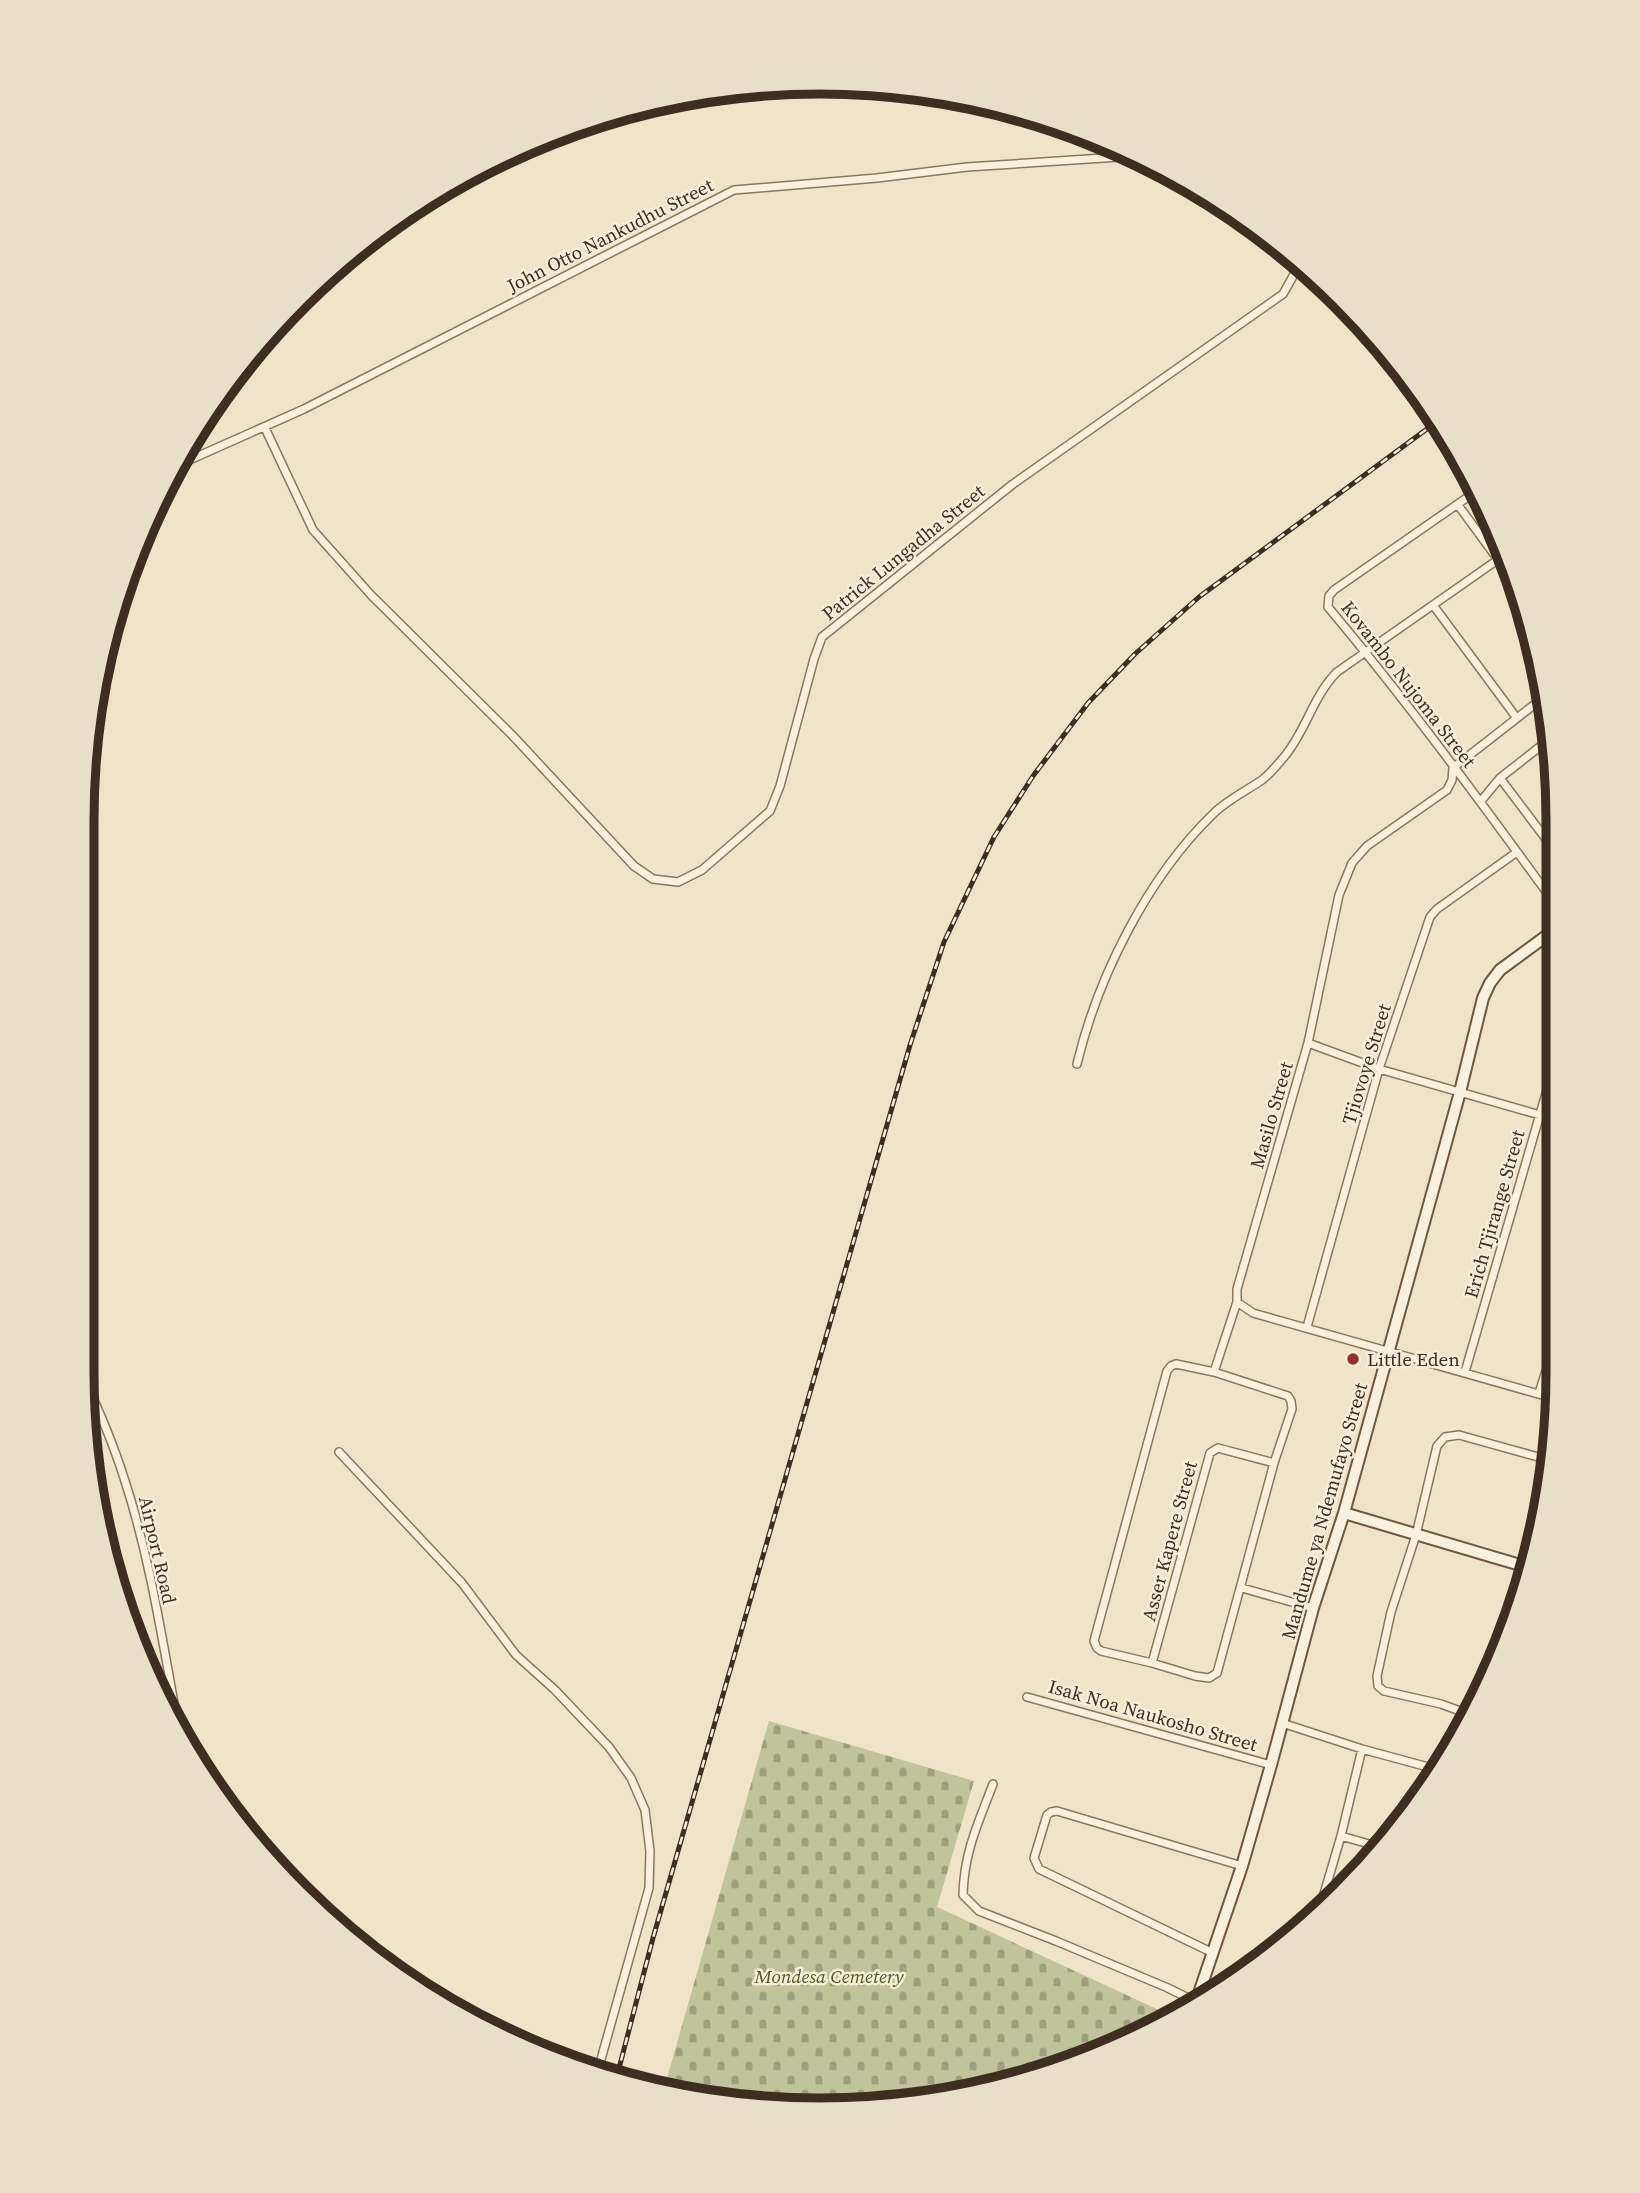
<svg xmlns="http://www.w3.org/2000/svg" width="1640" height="2193" font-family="'Source Serif 4',serif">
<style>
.cemetery{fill:url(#cemetery-stones)}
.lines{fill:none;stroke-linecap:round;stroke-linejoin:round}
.street-casing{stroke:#8d765c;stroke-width:10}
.secondary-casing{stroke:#6f573f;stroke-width:14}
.street{stroke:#faf1dc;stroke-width:7}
.secondary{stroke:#faf1dc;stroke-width:10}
.rail-casing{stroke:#3d2e20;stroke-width:5}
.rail{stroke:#f7eed8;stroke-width:2.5;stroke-dasharray:8;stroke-linecap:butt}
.poi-dot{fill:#9e2a2b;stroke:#f7eed8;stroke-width:2.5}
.labels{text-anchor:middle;stroke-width:5;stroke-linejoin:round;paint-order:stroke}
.street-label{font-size:19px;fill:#3d2e20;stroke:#f7eed8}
.poi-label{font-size:19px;fill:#3d2e20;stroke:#f7eed8;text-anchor:start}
.park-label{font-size:19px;font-style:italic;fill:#4d5a26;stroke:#f7eed8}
.rim{fill:none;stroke:#3d2e20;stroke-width:9}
</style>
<defs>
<pattern id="cemetery-stones" width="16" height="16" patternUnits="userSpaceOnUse" patternTransform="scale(1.75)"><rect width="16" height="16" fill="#bfc49a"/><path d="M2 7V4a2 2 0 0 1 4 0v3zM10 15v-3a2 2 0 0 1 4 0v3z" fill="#9ca07d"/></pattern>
</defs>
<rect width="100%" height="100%" fill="#f0e4c8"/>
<!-- cemetery -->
<path class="cemetery" d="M769,1721l205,60 -37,126 237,110 -27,17 -89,37 -189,38 -193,-13 -13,-4z"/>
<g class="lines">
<!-- street casing -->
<g class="street-casing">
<path id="street" d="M265,428l48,102 58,65 142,141 121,130 19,13 25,3 24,-12 68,-59 10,-25 34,-127 8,-22 191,-153 270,-190 18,-32
M176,466l128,-57 430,-219 143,-12 90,-11 167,-11
M1475,492l-141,98 -5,6 -1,11c79,94 152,194 225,294
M1458,505l55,75
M1433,605l83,112
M1544,697l-91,71 -1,12 -5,10 -80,56 -15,17 -13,32 -31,148 -71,246v13l16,11 303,86
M1500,778l46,61 6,3
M1481,801l19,-23 51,-40
M1308,1043l71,26 175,50
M1077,1064c21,-88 71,-187 136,-250 14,-14 33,-23 49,-34 8,-6 15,-15 22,-23 22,-26 29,-61 53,-85l169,-118
M1307,1327l72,-258 51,-152 7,-8 80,-57
M1176,1364l38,8 74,24 3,5 1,8 -18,54 -57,210 -8,5 -14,-2 -43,-13 -51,-12 -4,-3 -3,-7 73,-270 4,-5z
M1214,1372l23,-70
M1465,1372l89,-306
M82,1374c16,34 31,69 42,104 28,85 40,175 57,263
M1539,1393l17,-54
M339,1452l123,131 54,72 39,35 54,57 22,31 14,32 5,41 -1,37 -51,182
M1242,1588l71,20
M1152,1663l58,-210 8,-5 56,15
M1027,1697l244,68
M1471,1715l-30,-11 -57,-13 -6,-5 -1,-10 14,-64 25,-77 21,-89 8,-9 14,-2 90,25
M1282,1723l80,26 77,21
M993,1784c-15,40 -29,68 -30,111l16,16 77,30 112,47 28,14
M1341,1836l42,12
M1319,1911l22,-75 21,-87
M1213,1953l-174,-84 -5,-11 13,-43 4,-3 6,-1 185,55"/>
</g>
<!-- secondary casing -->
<g class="secondary-casing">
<path id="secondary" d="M1344,1513l183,54
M1197,2003l-1,-1 46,-136 29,-101 42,-157 31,-95 116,-421 23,-94 7,-15 10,-13 53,-39"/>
</g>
<!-- street -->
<use href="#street" class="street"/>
<!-- secondary -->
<use href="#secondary" class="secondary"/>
<!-- rail casing -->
<g class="rail-casing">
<path id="rail" d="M617,2076l36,-138 257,-893 34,-103 50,-105 39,-61 55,-73 47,-49 64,-57 236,-174"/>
</g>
<!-- rail -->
<use href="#rail" class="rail"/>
</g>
<!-- markers -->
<circle class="poi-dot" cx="1353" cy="1359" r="7"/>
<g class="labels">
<!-- street labels -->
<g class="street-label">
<text transform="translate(610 235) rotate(-27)" y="7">John Otto Nankudhu Street</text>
<text transform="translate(903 552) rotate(-39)" y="7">Patrick Lungadha Street</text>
<text transform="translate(1409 684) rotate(52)" y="7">Kovambo Nujoma Street</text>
<text transform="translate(1366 1064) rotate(-73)" y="7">Tjiovoye Street</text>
<text transform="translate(1271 1115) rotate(-74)" y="7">Masilo Street</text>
<text transform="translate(1494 1214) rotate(-74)" y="7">Erich Tjirange Street</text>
<text transform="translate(1324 1511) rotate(-74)" y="7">Mandume ya Ndemufayo Street</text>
<text transform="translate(1169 1541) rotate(-75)" y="7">Asser Kapere Street</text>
<text transform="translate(158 1550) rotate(77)" y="7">Airport Road</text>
<text transform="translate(1153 1715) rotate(16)" y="7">Isak Noa Naukosho Street</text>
</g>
<!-- poi labels -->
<g class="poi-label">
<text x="1367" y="1366">Little Eden</text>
</g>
<!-- park labels -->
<g class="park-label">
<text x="829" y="1983">Mondesa Cemetery</text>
</g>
</g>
<!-- crop -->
<path d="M0 0H1640V2193H0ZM820 94H820A726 726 0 0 1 1546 820V1372A726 726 0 0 1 820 2098H820A726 726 0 0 1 94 1372V820A726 726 0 0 1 820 94Z" fill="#e8dfc9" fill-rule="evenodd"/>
<path class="rim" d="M820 94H820A726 726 0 0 1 1546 820V1372A726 726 0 0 1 820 2098H820A726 726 0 0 1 94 1372V820A726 726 0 0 1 820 94Z"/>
</svg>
